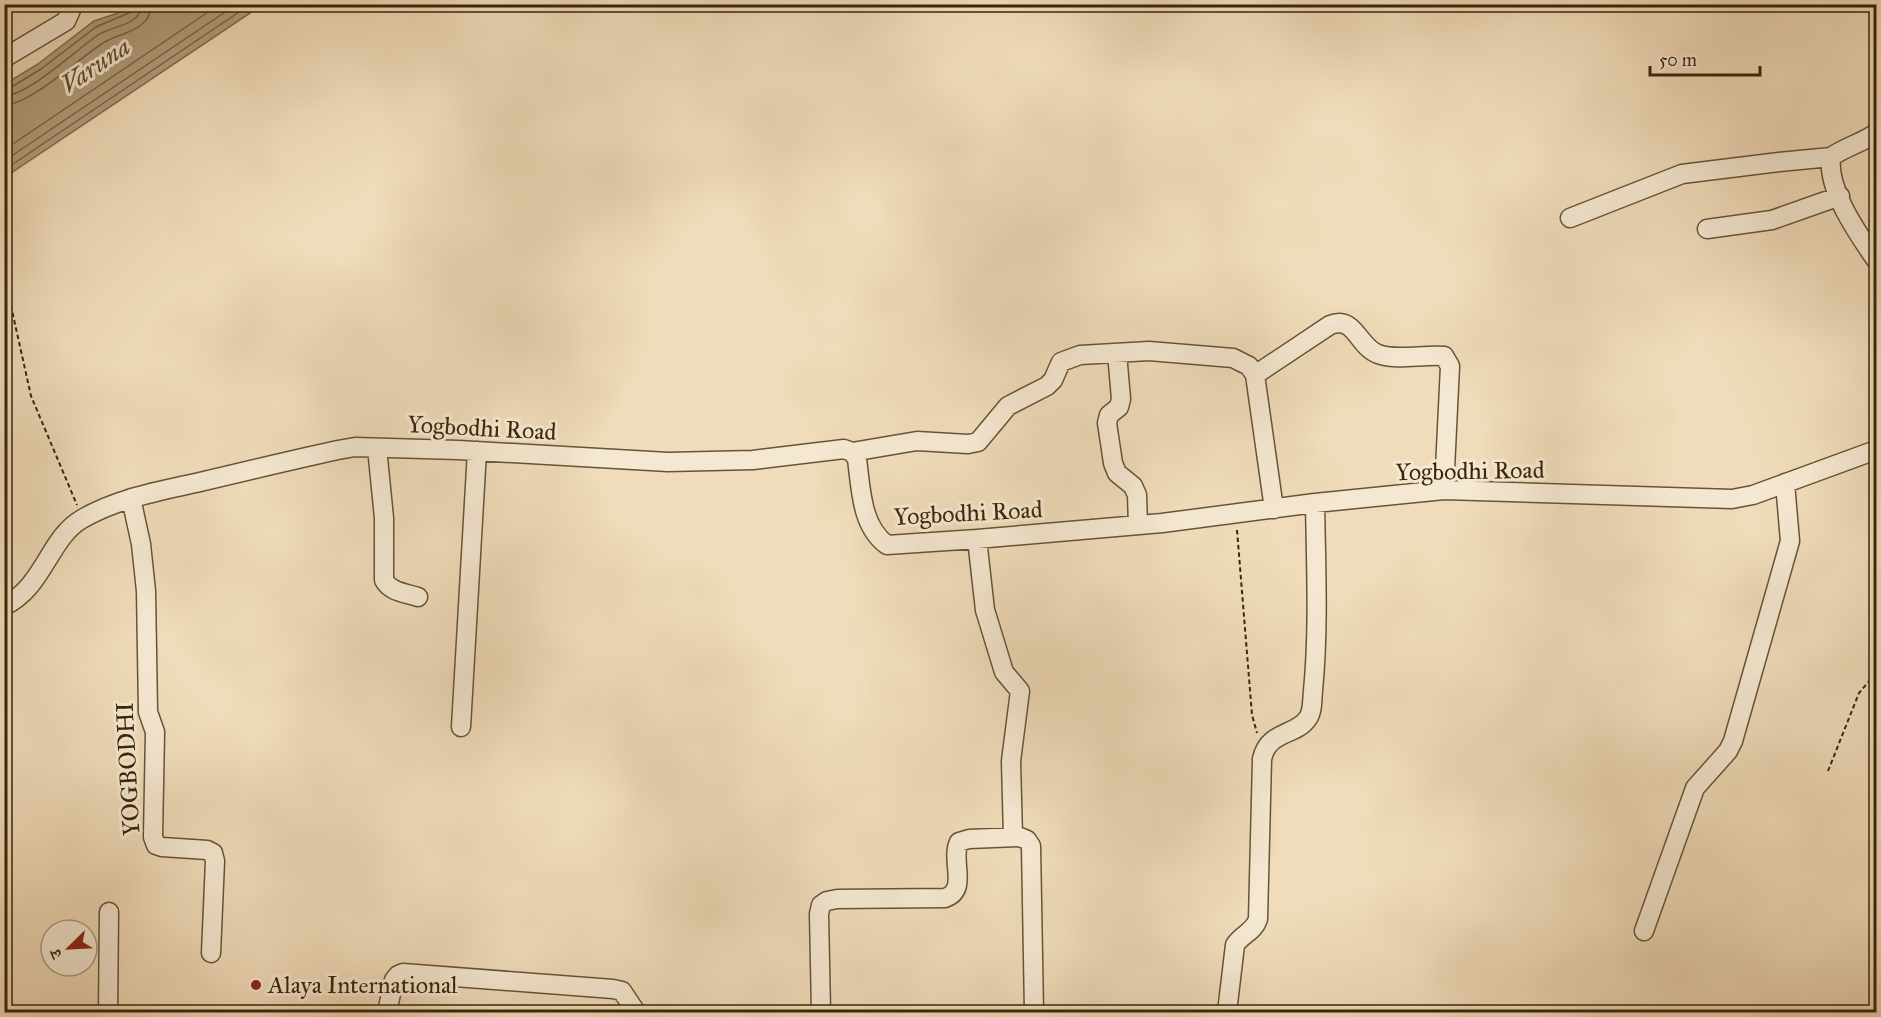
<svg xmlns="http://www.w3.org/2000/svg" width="1881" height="1017" font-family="'IM FELL Great Primer','Noto Serif Devanagari',serif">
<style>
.water{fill:#b29e7d;stroke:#826e4e;stroke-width:1.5}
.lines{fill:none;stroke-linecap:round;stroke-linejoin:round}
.shore{stroke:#766242;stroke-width:1.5}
.street-casing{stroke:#675434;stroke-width:21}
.path{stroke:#392608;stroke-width:2;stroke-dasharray:4.5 3;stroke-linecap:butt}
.street{stroke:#f5e8d2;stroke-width:18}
.poi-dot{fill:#8f2418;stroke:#f5e8d2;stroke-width:2}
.labels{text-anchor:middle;stroke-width:6;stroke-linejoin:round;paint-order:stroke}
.street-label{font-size:24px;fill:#392608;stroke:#f5e8d2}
.poi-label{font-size:24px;fill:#392608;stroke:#f5e8d2;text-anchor:start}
.water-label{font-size:26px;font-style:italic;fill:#5d4a2b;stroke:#f5e8d2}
</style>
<rect width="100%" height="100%" fill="#f0dcba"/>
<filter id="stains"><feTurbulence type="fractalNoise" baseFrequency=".00333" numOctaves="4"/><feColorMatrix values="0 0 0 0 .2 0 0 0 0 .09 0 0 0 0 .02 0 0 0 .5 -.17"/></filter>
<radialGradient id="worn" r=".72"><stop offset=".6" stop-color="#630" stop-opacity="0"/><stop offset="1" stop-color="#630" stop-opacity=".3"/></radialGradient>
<!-- water -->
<path class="water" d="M133,4l129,1 -257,172v-93l33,-20 56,-43 24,-8z"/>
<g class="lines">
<!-- shore -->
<path class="shore" d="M4,89l6,-1 31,-19 55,-42 35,-15 3,-8
M4,96c25,-1 73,-47 94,-61 15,-10 43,-9 44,-31
M4,105c28,-1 75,-47 99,-62 12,-8 27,-9 38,-18 7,-5 10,-12 10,-21
M4,150l216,-146
M4,161l233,-157
M4,170l247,-166"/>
<!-- street casing -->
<g class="street-casing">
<path id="street" d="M4,58l62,-37 5,-11v-6
M1876,133c-14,10 -31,14 -45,24 -4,33 27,77 45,103
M1570,218l112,-44 97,-12 52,-5
M1707,229l65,-9 68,-24
M1117,353l4,46 -2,8 -10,8 -2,8 6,40 4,10 16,13 4,9 1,30
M1255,375l75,-50c25,-10 28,22 48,29 17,7 46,0 66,2l6,10 -6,124
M377,448l7,70v62c6,12 22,13 34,17
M852,452l65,-11 51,3 10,-2 30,-36 39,-20 6,-6 8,-18 19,-7 69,-4 84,7 16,8 6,9 19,134
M131,498l10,46 5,47 2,121 7,20 -2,105 3,8 6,2 45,3 6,3 2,8 -4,92
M977,539l8,71 19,62 16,19 -9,70 2,76
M4,606c40,-19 45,-68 78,-87 36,-21 78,-28 118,-37 46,-11 92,-22 138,-32l17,-3 103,3 210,12 85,-2 91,-11 8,3 5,7c4,30 4,67 30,86l90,-6 185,-16 153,-20 129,-13 288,9 21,-4 123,-45
M461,727l16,-276
M1644,931l51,-143 33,-37 5,-10 57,-200 -5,-58
M108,1012l1,-100
M387,1012l7,-32 4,-5 5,-2 210,16 9,2 14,21
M821,1012l-2,-98 2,-9 6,-4 10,-2 108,-1c24,-8 5,-38 14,-56l10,-3 51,-2 7,3 4,6 3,166
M1227,1012l8,-67c7,-11 19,-13 23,-26l4,-160c6,-29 35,-23 46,-41 5,-7 4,-19 5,-27 6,-62 3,-125 2,-188"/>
</g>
<!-- path -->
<path class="path" d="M4,293l5,4 22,99 46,109
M1237,530l15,185 5,18
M1828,771l31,-78 17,-20"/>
<!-- street -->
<use href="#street" class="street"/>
</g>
<!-- markers -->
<circle class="poi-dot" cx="256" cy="985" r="6"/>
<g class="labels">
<!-- street labels -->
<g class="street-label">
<text transform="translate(482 428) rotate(3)" y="8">Yogbodhi Road</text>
<text transform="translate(1470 471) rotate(-1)" y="8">Yogbodhi Road</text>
<text transform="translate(968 513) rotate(-3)" y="8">Yogbodhi Road</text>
<text transform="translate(128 769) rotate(-93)" y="8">YOGBODHI</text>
</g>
<!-- poi labels -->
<g class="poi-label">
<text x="268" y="993">Alaya International</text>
</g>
<!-- water labels -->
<g class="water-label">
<text transform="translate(95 65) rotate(-34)" y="9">Varuna</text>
</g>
</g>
<!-- margin -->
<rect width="1881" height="1017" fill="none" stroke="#f0dcba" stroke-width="24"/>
<rect x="6" y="6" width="1869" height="1005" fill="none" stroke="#392608" stroke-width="3"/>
<rect x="12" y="12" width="1857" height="993" fill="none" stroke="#392608" stroke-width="1.5"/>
<!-- north arrow -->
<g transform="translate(69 948) rotate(246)"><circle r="28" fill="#f5e8d2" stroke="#aa9a81" stroke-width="1.5"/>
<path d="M0-4.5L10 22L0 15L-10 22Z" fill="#8f2418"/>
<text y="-9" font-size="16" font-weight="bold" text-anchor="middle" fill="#392608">उ</text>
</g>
<!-- scale -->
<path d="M1650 66v9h110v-9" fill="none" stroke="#392608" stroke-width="3"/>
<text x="1659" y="66" font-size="18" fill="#392608" stroke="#f5e8d2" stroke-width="4.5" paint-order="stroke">50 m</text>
<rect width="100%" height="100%" filter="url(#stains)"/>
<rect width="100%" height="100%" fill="url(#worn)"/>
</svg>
